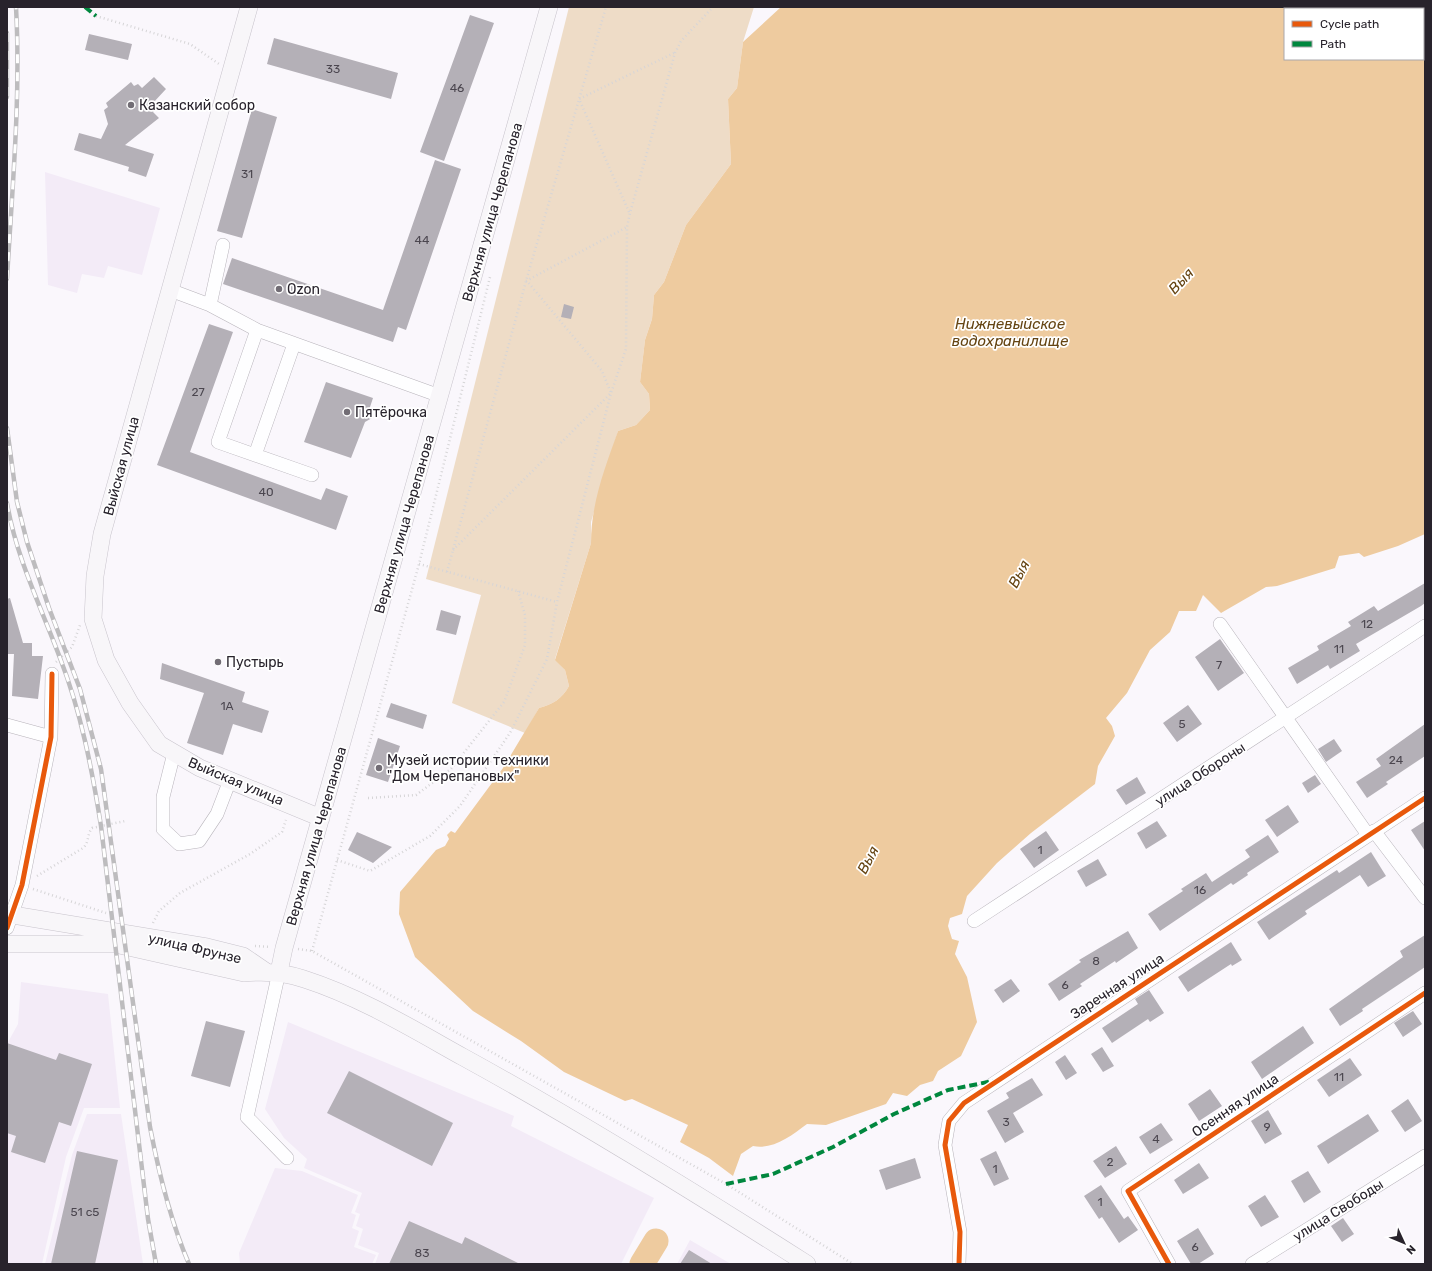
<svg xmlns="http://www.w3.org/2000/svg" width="1432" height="1271" font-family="Rubik,sans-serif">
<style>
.built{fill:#f3ebf7}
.green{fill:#eedcc7}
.water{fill:#eecb9f;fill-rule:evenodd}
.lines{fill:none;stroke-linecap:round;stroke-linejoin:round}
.river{stroke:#eecb9f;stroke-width:25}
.building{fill:#b4b0b7}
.minor-casing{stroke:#b8b4bb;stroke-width:14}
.major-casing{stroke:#c8c4cc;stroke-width:18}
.path{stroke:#d6d5d7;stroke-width:2.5;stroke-dasharray:1 3;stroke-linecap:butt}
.minor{stroke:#fefeff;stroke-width:13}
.major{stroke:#f8f6f9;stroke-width:17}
.rail-casing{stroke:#bdbcbe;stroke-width:4.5}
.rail{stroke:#fff;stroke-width:3;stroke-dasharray:9;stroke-linecap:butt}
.quiet{stroke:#00873e;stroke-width:4;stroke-dasharray:8 4;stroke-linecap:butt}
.cycleway-casing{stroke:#fff;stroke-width:8}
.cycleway{stroke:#e8590c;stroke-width:5}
.poi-dot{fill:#726d75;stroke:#fff;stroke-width:1.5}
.labels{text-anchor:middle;stroke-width:3.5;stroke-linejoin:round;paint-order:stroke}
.number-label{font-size:12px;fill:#4b464f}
.poi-label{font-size:14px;fill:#28232c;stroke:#fff;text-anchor:start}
.street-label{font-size:14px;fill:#28232c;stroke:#fff}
.water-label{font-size:15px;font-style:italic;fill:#654412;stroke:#fff}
</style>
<rect width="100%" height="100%" fill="#faf7fc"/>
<!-- built -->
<path class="built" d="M45,172l115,36 -18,67 -34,-9 -4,12 -22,-4 -5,19 -29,-8z
M21,982l87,12 12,114h-36l-18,49 -24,107h-35v-220l11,-20z
M288,1022l226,94 -3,10 143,72 -33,66h-246l4,-11 -21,-8 5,-16 -7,-3 4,-12 -5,-2 7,-19 -58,-25 3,-9 -23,-21 -19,-29z
M87,1114h34l22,150h-98l27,-109z
M275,1168l27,3 56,24 -7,18 5,2 -4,13 7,3 -5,16 22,8 -4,9h-132l-1,-11z
M690,1240l41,24h-54z"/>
<!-- green -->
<path class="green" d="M569,7h185l-11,35 -6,46 -9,11 3,65 -45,61 -22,57 -10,13 -2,24 -7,21 -5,42 9,12 1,16 -14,15 -18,6 -27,91v21l-36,116 10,11 4,16c-7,13 -16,18 -30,22l-14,25 -73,-30 29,-108 -55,-16z"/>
<!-- water -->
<path class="water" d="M781,7h644v527l-27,12 -34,11 -5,-4 -20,3 -4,12 -58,18 -11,1 -45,26 -18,-18 -7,16h-17l-9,21 -20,18 -23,43 -21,25 6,8 3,10 -17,30 -3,18 -64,49 -34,30 -30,33 -5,18 -12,4 -2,8 4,13 7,2 -4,13 12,23 10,45 -16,34 -23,15 -5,10 -13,4 -13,11 -14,-3 -7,11 -60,21 -19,-1c-16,12 -34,26 -54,22l-12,8 -8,22 -24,-18 -29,-16 8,-17 -56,-26 -7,2 -61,-29 -43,-31 -48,-30 -58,-54 -16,-43 1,-22 36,-42 9,-4 4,-7 -2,-4 4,-4 4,2 48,-65 36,-60c14,-4 23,-9 30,-22l-4,-16 -10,-10 36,-117c0,-40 14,-75 27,-112l18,-6 14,-15 -1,-16 -9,-12 5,-42 7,-21 2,-24 10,-13 22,-57 45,-61 -3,-65 9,-11 6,-46zM1285,9h138v50h-138z"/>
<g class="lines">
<!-- river -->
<path class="river" d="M642,1264l14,-23"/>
</g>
<!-- building -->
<path class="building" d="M470,15l24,8 -50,138 -24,-9z
M89,34l43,10 -4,16 -43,-10z
M274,38l124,35 -7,26 -124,-35z
M154,77l12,12 -13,14 5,5 -5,4 6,6 -34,27 29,9 -8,23 -18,-6 1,-4 -55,-17 5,-17 22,6 7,-15 -4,-14 4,-3 -2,-4 25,-21 3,4 4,-2 4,4z
M252,109l25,8 -35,121 -25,-7z
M435,160l26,9 -55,161 -8,-3 -5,15 -170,-58 9,-26 151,52z
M564,304l10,3 -3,12 -10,-2z
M209,324l24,8 -43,120 131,48 5,-12 22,8 -12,34 -179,-65z
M326,382l47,16 -4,12 3,8 -7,4 -14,36 -47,-16z
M1425,583v20l-4,3 -65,38 4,7 -30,18 -2,-4 -31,19 -9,-16 31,-18 -2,-4 34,-20 -3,-4 26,-16 4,5z
M10,598l13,45h9v13h11l-5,43 -26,-3 2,-42h-7v-55z
M441,610l20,6 -5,19 -20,-5z
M1220,639l24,34 -26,18 -23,-34z
M162,663l83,29 -3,10 27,9 -7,22 -29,-9 -10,31 -36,-12 17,-50 -44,-14z
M391,703l36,12 -4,14 -37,-12z
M1188,705l14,19 -25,18 -14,-19z
M1425,724v32l-39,26 2,2 -21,14 -11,-16 25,-16 -5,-7z
M378,738l22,8 -12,36 -22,-7z
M1334,739l8,12 -16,11 -8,-13z
M1315,775l6,9 -13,9 -6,-10z
M1137,777l9,16 -20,12 -10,-15z
M1288,805l11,17 -22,15 -12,-17z
M1157,821l10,15 -21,13 -9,-16z
M1425,821v30l-14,-21z
M1046,831l13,19 -25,18 -14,-19z
M357,832l35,15 -19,16 -25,-13z
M1268,835l11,17 -32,21 1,2 -15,10 -2,-2 -71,48 -12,-17 35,-23 -2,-2 25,-16 6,9 38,-25 -5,-7z
M1371,852l15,24 -18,11 -8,-12 -55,36 2,3 -38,26 -12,-18 80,-52 2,3z
M1098,859l9,16 -21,12 -9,-16z
M1128,931l10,17 -22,15 -1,-2 -35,23 2,2 -23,15 -11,-17 33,-22 -2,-2z
M1425,935v32l-63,42 1,2 -23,15 -11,-17 74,-52 -3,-6z
M1231,942l11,18 -10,6 -1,-2 -43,28 -10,-15z
M1011,979l9,12 -17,12 -9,-13z
M1149,990l15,23 -14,9 -2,-3 -36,24 -10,-15 36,-24 -3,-5z
M1413,1011l9,13 -19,13 -9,-14z
M206,1021l39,10 -15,56 -39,-11z
M1303,1026l11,17 -52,36 -11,-17z
M7,1043l49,17 3,-7 33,11 -21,62 -12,-4 -14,41 -34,-11 5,-16 -9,-3z
M1102,1047l12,19 -11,6 -12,-18z
M1065,1055l12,18 -11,7 -11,-18z
M1350,1058l12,17 -33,22 -12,-17z
M349,1071l104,52 -21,43 -105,-53z
M1032,1078l11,17 -30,18 11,19 -19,11 -18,-32 22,-13 -3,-5z
M1210,1089l12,17 -23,15 -11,-17z
M1408,1099l14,22 -17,11 -14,-21z
M1268,1110l14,24 -17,10 -14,-23z
M1368,1114l11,17 -51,33 -11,-18z
M1161,1123l12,17 -23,14 -11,-17z
M1116,1146l11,18 -22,14 -12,-17z
M77,1151l41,9 -23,104h-44z
M996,1151l13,28 -15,7 -14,-27z
M915,1158l6,20 -35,12 -7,-20z
M1199,1163l10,15 -26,16 -9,-14z
M1308,1171l13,21 -17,11 -13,-22z
M1101,1185l23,34 4,-3 10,14 -19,13 -17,-26 -3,2 -15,-23z
M1265,1195l14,22 -18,10 -13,-21z
M1343,1218l11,16 -12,8 -11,-16z
M409,1221l53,23 3,-7 55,27h-131z
M1198,1228l16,26 -16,10h-7l-14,-23z
M689,1250l23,14h-32z"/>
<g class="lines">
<!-- minor casing -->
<g class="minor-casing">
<path id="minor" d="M170,290l40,15 47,25 183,66
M210,305l13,-60
M257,330l-39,112 94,33
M255,455l39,-111
M1220,624l148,211
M7,725l44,12
M174,753l-11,44v32l16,15 20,-3 18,-27 13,-34
M1374,831l51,67
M974,921l451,-295
M7,928l15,-43 29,-148 1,-63
M279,972l-32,145 40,41
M959,1264l1,-32 -15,-87 4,-24 15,-18 461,-305
M1169,1264l-41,-73 297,-198
M1252,1264l173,-108"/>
</g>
<!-- major casing -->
<g class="major-casing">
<path id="major" d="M249,7l-147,527 -7,42 -2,43 13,41 24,43 29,41 41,24 121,50
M7,914l200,33 36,9 22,15
M7,944h108l129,29c21,-2 40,-1 60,6 56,18 107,49 159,78 117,64 231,135 344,207
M279,972l5,-24 265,-941"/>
</g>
<!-- path -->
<path class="path" d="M96,16l94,28 29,20
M629,212l-50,-113 95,-46
M526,281l101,-54
M453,550l158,-157 -9,-22 -75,-90
M419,564l138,38 54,-209 15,-44 1,-122 3,-14 45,-160 6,-12 32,-34
M447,572l79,-291 80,-274
M56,662l16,-15 8,-22
M368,798l48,-3 35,-26 53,-67 21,-57v-30l-7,-24
M337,860l33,11 60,-35 30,-30 50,-73 37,-74 10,-57
M37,876l46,-28c6,-5 4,-14 9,-20l33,-7
M33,889l73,24
M153,923l6,-12 21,-18 70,-39 32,-22 4,-12
M255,946l15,1
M298,949l14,2 414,233 127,80
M312,951l107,-387 71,-287"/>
<!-- minor -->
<use href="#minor" class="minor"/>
<!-- major -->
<use href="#major" class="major"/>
<!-- rail casing -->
<g class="rail-casing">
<path id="rail" d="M7,33v64
M7,279c5,-90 14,-181 9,-272
M7,428l10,74 10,40 22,66 31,81 21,80 49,358c9,47 20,93 39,137
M7,503c9,54 34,104 53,155 21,54 32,111 41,168l47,393 8,45"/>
</g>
<!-- rail -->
<use href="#rail" class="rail"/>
<!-- quiet -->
<path class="quiet" d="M85,7l11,9
M726,1184l47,-10 60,-27 61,-33 54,-24 45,-9"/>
<!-- cycleway casing -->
<g class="cycleway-casing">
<path id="cycleway" d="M7,928l15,-43 29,-148 1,-63
M959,1264l1,-32 -15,-87 4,-24 15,-18 461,-305
M1169,1264l-41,-73 297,-198"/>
</g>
<!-- cycleway -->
<use href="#cycleway" class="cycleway"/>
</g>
<!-- markers -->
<g class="poi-dot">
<circle cx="131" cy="105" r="4"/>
<circle cx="279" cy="289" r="4"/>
<circle cx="347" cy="412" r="4"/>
<circle cx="218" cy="662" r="4"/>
<circle cx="379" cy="768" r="4"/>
</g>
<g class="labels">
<!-- number labels -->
<g class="number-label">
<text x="333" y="73">33</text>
<text x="457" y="92">46</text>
<text x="247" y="178">31</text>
<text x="422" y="244">44</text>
<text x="198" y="396">27</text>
<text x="266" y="496">40</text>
<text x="1367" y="628">12</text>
<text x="1339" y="653">11</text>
<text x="1219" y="669">7</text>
<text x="227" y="710">1А</text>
<text x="1182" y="728">5</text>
<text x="1396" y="764">24</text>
<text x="1040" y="854">1</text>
<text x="1200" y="894">16</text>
<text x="1096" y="965">8</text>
<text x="1065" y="989">6</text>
<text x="1339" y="1081">11</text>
<text x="1006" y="1126">3</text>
<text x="1267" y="1131">9</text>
<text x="1156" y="1143">4</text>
<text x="1110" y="1166">2</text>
<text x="995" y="1173">1</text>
<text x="1100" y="1206">1</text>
<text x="85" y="1216">51 с5</text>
<text x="1195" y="1251">6</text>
<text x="422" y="1257">83</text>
</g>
<!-- poi labels -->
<g class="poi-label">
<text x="139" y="110">Казанский собор</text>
<text x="287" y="294">Ozon</text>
<text x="355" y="417">Пятёрочка</text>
<text x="226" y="667">Пустырь</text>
<text x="387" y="765">Музей истории техники<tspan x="387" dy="16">"Дом Черепановых"</tspan></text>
</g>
<!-- street labels -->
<g class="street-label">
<text transform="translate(492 212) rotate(-74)" y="5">Верхняя улица Черепанова</text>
<text transform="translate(121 466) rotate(-75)" y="5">Выйская улица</text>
<text transform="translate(404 524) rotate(-74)" y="5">Верхняя улица Черепанова</text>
<text transform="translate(1200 774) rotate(-33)" y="5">улица Обороны</text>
<text transform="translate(236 781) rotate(23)" y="5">Выйская улица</text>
<text transform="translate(316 836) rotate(-74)" y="5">Верхняя улица Черепанова</text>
<text transform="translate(195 948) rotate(13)" y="5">улица Фрунзе</text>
<text transform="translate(1117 986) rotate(-33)" y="5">Заречная улица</text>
<text transform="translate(1235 1105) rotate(-34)" y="5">Осенняя улица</text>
<text transform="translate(1338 1210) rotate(-32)" y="5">улица Свободы</text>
</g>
<!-- water labels -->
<g class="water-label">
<text transform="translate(1181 281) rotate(-47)" y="5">Выя</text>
<text x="1010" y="329">Нижневыйское<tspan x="1010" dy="17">водохранилище</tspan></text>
<text transform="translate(1019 574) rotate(-62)" y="5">Выя</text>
<text transform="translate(868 860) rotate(-62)" y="5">Выя</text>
</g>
</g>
<!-- border -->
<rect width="1432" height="1271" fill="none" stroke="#28232c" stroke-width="16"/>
<!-- legend -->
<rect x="1284" y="8" width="140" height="52" fill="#ffffff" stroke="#a9a7ab"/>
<rect x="1292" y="21" width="20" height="6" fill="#e8590c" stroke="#a9a7ab"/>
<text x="1320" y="28" font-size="12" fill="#28232c">Cycle path</text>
<rect x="1292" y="41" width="20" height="6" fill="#00873e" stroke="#a9a7ab"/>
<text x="1320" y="48" font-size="12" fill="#28232c">Path</text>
<!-- north arrow -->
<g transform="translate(1404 1243) rotate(134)" stroke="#ffffff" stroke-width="3" paint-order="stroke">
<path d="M0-3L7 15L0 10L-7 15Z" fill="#28232c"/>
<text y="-6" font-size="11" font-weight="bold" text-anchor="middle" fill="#28232c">N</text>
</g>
</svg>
